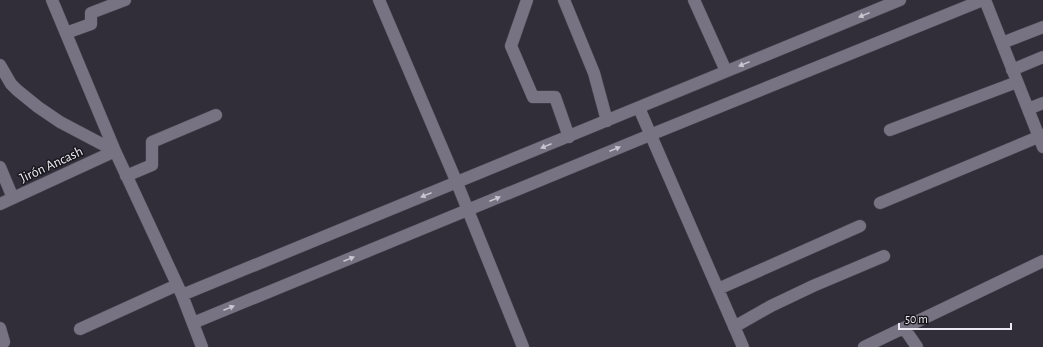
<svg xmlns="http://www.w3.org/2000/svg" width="1043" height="347" font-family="'Alegreya Sans',sans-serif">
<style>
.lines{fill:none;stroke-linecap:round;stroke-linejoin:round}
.minor-casing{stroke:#4c4953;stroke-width:13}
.minor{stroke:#777382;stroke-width:12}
.oneway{fill:#cac6d1}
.labels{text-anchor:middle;stroke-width:3;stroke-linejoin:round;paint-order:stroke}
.street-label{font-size:14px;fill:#edeaf3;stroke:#18171c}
</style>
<rect width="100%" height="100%" fill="#312e3a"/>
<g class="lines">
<!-- minor casing -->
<g class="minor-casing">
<path id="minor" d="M52,0l63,151 67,144 20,52
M379,0l78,183 66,164
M527,0l-16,46 22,51h22l14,40
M564,0l30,73 13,48
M694,0l32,71
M985,0l58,147
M66,33l25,-9v-11l34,-13
M1002,43l41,-16
M0,65l11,19 6,6 21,17 22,15 55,29
M1012,70l31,-13
M639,108l104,239
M1028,109l15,-6
M890,130l127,-48
M0,167l13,31
M126,176l26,-11v-23l64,-27
M880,203l163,-68
M0,204l115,-53
M718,289l142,-63
M182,295l718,-295
M193,323l457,-188 333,-135
M734,327l37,-21 42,-20 71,-30
M0,328l4,14
M904,328l13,19
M80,329l97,-44
M864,347l179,-86"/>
</g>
<!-- minor -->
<use href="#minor" class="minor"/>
</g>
<!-- one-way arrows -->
<defs><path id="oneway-solid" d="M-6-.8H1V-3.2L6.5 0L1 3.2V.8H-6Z"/></defs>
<g class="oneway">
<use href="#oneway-solid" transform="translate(864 15) rotate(158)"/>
<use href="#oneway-solid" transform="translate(744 64) rotate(158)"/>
<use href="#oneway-solid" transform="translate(546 146) rotate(158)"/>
<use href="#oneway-solid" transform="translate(615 149) rotate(-22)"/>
<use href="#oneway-solid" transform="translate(426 195) rotate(158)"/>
<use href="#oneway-solid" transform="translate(495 199) rotate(-22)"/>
<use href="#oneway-solid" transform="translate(349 259) rotate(-22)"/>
<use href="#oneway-solid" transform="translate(229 308) rotate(-22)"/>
</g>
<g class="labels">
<!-- street labels -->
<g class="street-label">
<text transform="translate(51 164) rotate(-25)" y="5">Jirón Ancash</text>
</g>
</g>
<!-- scale -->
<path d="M899 323v6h112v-6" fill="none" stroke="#edeaf3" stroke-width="2"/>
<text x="905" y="323" font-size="12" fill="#edeaf3" stroke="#18171c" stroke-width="3" paint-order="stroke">50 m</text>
</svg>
